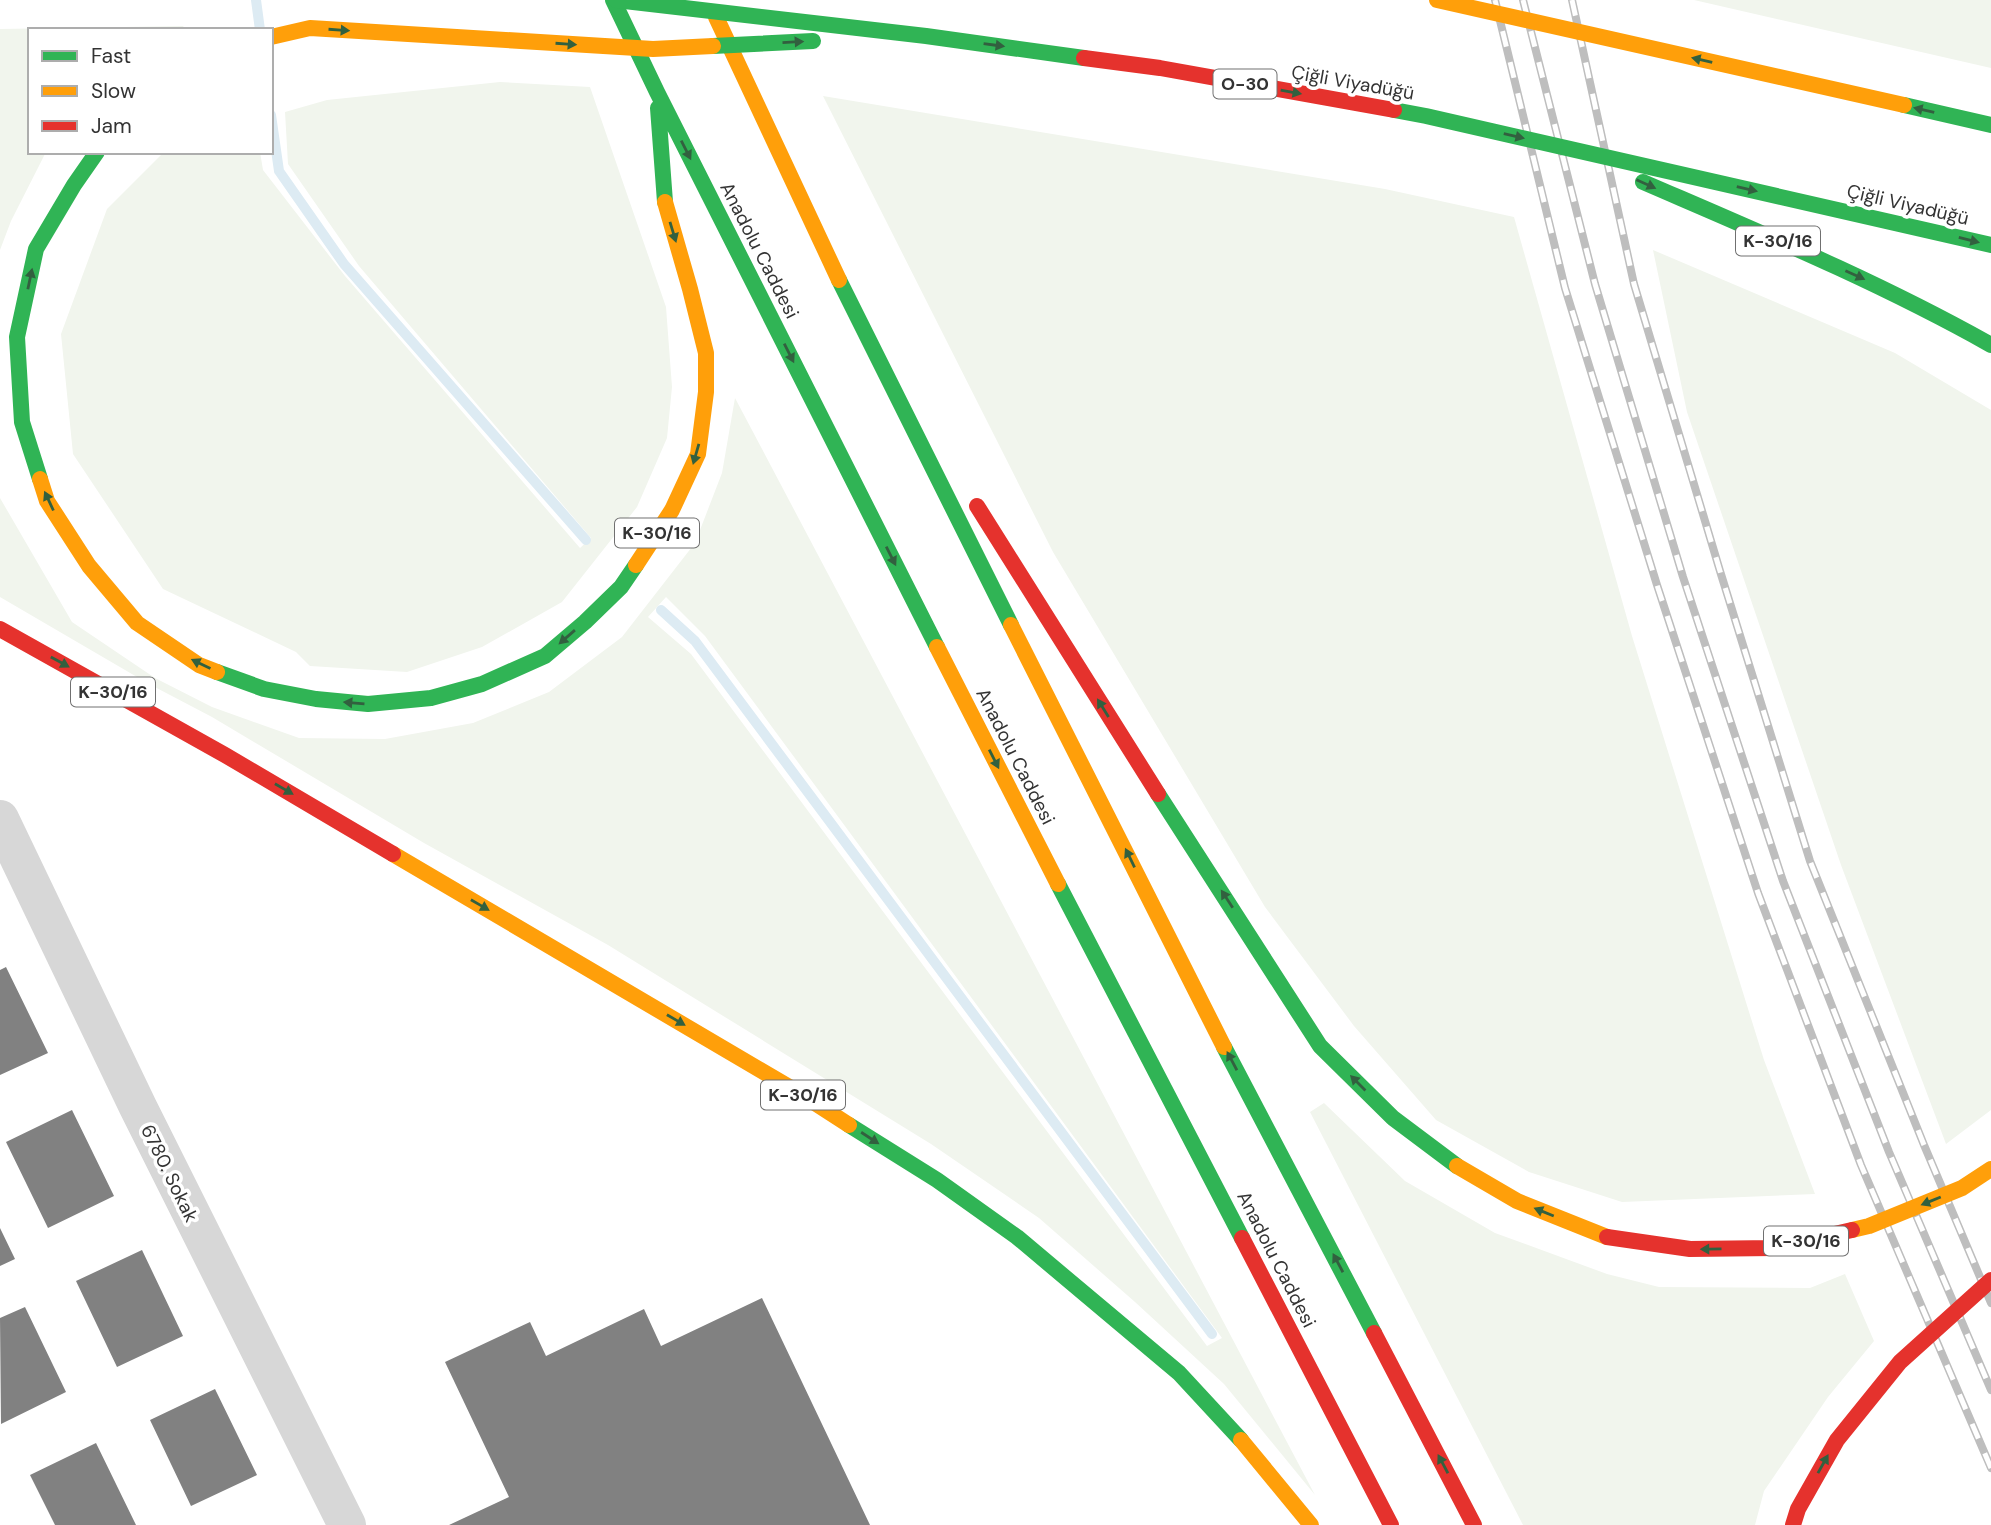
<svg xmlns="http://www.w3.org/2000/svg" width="1991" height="1525" font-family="'DM Sans',sans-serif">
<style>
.green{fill:#f1f5ed;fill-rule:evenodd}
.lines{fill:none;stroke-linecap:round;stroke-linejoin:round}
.stream{stroke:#ddebf3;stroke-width:10}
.building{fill:#818181}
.street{stroke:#d7d7d7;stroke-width:38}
.fast{stroke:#30b455;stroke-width:16}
.slow{stroke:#ff9f0a;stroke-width:16}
.jam{stroke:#e5322d;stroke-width:16}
.rail-casing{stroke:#bebebe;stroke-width:8}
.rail{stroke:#fff;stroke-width:5;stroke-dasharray:16;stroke-linecap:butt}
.fast-bridge{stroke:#30b455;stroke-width:16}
.slow-bridge{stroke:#ff9f0a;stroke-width:16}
.jam-bridge{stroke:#e5322d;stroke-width:16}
.oneway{fill:#32603f}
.labels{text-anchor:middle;stroke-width:7;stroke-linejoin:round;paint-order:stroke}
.shield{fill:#fff;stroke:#707070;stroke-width:2}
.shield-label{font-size:18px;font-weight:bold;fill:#333}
.street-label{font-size:19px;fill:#333;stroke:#fff}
</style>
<rect width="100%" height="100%" fill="#fff"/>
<!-- green -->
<path class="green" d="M1694,0h297v68z
M184,26l-5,4h-149v122h16l-35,69 -11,29v-221z
M500,82l90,5 76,220 6,80 -5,51 -30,69 -75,95 -80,45 -75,25 -97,-6 -14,-14 -133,-63 -90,-135 -12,-120 46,-125 57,-57h96l3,18 82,106 235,272 11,-10 -232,-272 -71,-102 -3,-52 42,-12z
M823,96l562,93 129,28 118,419 132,424 51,134 -193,8 -93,-30 -93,-52 -82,-94 -89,-119 -212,-355z
M1653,250l242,103 96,57v700l-45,34 -105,-279 -154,-453z
M735,398l580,1097 -91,-111 -89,-82 -96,-84 -108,-74 -323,-199 -184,-102 -212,-126 -63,-33 -149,-87v-99l72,124 83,56 57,29 87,31 86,1 88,-16 76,-31 73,-55 73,-94 27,-70zM666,597l39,39 517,702 -15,8 -516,-692 -43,-37z
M1324,1103l81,78 90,52 112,41 52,13 151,1 35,-14 29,67 -46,56 -64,94 -9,34h-232l-213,-413z"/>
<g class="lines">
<!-- stream -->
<path class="stream" d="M256,0l4,30
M271,115l8,56 65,93 242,276
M661,610l34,31 517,693"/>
</g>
<!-- building -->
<path class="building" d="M6,967l42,86 -48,22v-105z
M72,1110l42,86 -66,32 -42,-86z
M0,1228l15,31 -15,7z
M142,1250l41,86 -66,31 -41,-86z
M762,1298l108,227h-421l60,-28 -64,-135 85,-40 16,34 98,-47 17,37z
M25,1307l41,85 -65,32 -1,-106z
M215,1389l42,86 -66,31 -41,-86z
M96,1443l40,82h-81l-25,-50z"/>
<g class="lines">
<!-- street -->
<path class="street" d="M0,819l138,288 209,418"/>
<!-- fast -->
<path class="fast" d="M613,0l44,92 280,555
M658,108l7,94
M839,280l172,345
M40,479l-18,-57 -5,-85 19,-88 38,-64 23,-33
M217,672l47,17 52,10 52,5 63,-6 51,-14 63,-28 40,-34 36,-35 15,-22
M1158,794l162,252 73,72 64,48
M1058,884l184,354
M1224,1047l150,286
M849,1125l88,55 80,57 162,136 62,67"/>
<!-- slow -->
<path class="slow" d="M716,17l123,263
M40,479l7,22 42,65 48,57 62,42 18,7
M636,565l36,-55 26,-56 8,-62v-39l-16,-64 -25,-87
M1011,625l213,422
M937,647l121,237
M393,854l408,240 48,31
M1457,1166l60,35 90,36
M1241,1440l70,85"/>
<!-- jam -->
<path class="jam" d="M977,506l181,288
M0,629l225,126 168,99
M1242,1238l149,287
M1374,1333l100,192"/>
<!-- rail casing -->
<g class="rail-casing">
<path id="rail" d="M1495,0l70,288 92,297 101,308 103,272 130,303
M1523,0l72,284 88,293 100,304 106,271 102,238
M1572,0l62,284 86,287 90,290 114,284 67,158"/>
</g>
<!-- rail -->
<use href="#rail" class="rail"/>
<!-- fast-bridge -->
<path class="fast-bridge" d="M616,0l310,36 158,22
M713,46l100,-5
M1904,105l87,20
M1394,110l32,6 565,129
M1643,182c118,51 236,100 348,163"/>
<!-- slow-bridge -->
<path class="slow-bridge" d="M1437,0l467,105
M271,37l39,-9 343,21 60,-3
M1852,1230l17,-4 93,-38 29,-19"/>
<!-- jam-bridge -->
<path class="jam-bridge" d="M1084,58l76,10 234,42
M1607,1237l83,12 84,-1 78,-18
M1793,1525l5,-16 39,-69 63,-78 91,-82"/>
</g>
<!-- one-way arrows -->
<defs><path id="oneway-solid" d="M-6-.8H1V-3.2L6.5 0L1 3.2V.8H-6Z" transform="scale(1.75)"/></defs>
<g class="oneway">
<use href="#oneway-solid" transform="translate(339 30) rotate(4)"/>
<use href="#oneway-solid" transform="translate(793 42) rotate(-3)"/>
<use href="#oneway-solid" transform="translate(566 44) rotate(4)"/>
<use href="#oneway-solid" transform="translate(994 45) rotate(8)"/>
<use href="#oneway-solid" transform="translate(1702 60) rotate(-167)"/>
<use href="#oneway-solid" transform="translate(1291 92) rotate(10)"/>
<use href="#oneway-solid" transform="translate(1924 110) rotate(-167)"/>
<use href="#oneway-solid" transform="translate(1514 136) rotate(13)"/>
<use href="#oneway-solid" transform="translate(686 150) rotate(63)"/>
<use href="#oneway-solid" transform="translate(1646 184) rotate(24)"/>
<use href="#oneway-solid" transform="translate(1747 189) rotate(13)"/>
<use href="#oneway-solid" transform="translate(673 232) rotate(73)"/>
<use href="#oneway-solid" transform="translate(1969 240) rotate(14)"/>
<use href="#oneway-solid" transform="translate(1855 275) rotate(24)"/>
<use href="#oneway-solid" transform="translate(30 279) rotate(-78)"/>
<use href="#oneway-solid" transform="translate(789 353) rotate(63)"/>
<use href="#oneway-solid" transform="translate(696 454) rotate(106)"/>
<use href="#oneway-solid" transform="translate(49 501) rotate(-115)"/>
<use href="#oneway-solid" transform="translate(891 556) rotate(63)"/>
<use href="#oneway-solid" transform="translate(567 637) rotate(139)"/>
<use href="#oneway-solid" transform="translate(60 662) rotate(29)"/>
<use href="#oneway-solid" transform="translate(201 664) rotate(-154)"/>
<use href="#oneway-solid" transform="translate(354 703) rotate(-175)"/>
<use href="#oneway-solid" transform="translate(1103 708) rotate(-122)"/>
<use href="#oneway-solid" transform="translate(994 759) rotate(63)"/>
<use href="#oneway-solid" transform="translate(284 789) rotate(30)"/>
<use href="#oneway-solid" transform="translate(1130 858) rotate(-116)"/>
<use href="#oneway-solid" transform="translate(1227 899) rotate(-123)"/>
<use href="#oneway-solid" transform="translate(480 905) rotate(30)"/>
<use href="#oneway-solid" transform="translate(676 1020) rotate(30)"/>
<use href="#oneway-solid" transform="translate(1232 1061) rotate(-118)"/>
<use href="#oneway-solid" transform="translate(1358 1083) rotate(-135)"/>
<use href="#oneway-solid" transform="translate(870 1138) rotate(33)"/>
<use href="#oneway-solid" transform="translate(1931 1201) rotate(158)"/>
<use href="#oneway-solid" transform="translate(1544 1212) rotate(-158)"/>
<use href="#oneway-solid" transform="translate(1711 1249) rotate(179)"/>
<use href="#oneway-solid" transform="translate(1338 1263) rotate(-118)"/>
<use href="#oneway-solid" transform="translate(1443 1464) rotate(-118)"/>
<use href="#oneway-solid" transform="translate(1823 1464) rotate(-61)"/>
</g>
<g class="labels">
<!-- shield labels -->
<g class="shield">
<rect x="1213.5" y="69.5" width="63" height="29" rx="5"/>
<rect x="1736" y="226.5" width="84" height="29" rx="5"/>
<rect x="615" y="518.5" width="84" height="29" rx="5"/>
<rect x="71" y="677.5" width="84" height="29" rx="5"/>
<rect x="761" y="1080.5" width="84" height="29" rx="5"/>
<rect x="1764" y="1226.5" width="84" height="29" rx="5"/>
</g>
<g class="shield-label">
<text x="1245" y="90">O-30</text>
<text x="1778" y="247">K-30/16</text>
<text x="657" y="539">K-30/16</text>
<text x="113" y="698">K-30/16</text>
<text x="803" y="1101">K-30/16</text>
<text x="1806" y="1247">K-30/16</text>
</g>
<!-- street labels -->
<g class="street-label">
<text transform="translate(1353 82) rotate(10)" y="7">Çiğli Viyadüğü</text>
<text transform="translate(1908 204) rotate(13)" y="7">Çiğli Viyadüğü</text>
<text transform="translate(760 250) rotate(63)" y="7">Anadolu Caddesi</text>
<text transform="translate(1016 756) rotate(63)" y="7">Anadolu Caddesi</text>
<text transform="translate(170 1173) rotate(64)" y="7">6780. Sokak</text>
<text transform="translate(1277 1259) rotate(63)" y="7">Anadolu Caddesi</text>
</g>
</g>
<!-- legend -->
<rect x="28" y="28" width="245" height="126" fill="#ffffff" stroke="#adadad" stroke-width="2"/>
<rect x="42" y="51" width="35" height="10" fill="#30b455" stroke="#adadad" stroke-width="2"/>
<text x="91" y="63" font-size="21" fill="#333333">Fast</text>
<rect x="42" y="86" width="35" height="10" fill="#ff9f0a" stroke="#adadad" stroke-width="2"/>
<text x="91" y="98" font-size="21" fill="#333333">Slow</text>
<rect x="42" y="121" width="35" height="10" fill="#e5322d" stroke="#adadad" stroke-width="2"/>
<text x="91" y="133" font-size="21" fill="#333333">Jam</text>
</svg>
